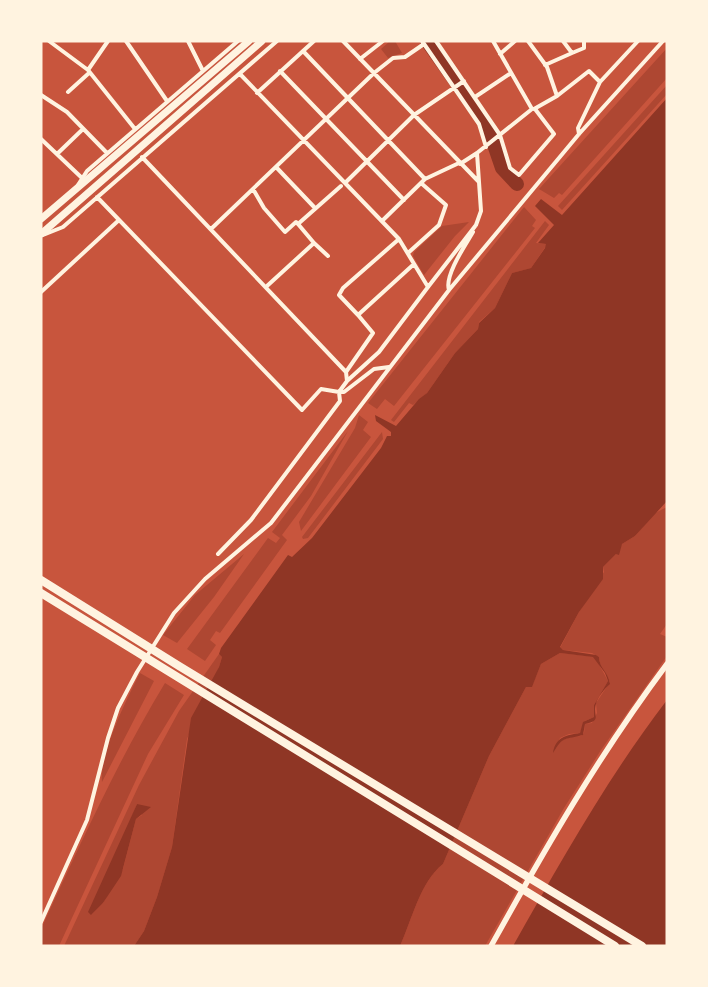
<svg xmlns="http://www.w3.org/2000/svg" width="708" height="987" font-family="Lato,sans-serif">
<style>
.green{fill:#ae4732;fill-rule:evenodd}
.water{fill:#8f3625}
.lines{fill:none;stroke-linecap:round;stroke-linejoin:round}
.river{stroke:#8f3625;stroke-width:14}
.minor{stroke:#fff3e0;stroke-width:4}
.secondary{stroke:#fff3e0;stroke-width:5.5}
.trunk{stroke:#fff3e0;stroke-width:7}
.motorway{stroke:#fff3e0;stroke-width:8}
</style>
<rect width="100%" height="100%" fill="#c8553d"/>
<!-- green -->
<path class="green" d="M390,41h5l7,12 -14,5 -7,-9z
M667,48v30l-105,117 -3,-2 -5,5 -15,-9z
M667,85v9l-105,116 -4,-4z
M524,207l12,13 -4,6 3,2 -141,178 -9,-7 -8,10 -9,-6z
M545,221l4,4 -13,18 10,1v2l-15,22 -19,5 -17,35 -16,14 -1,7 -23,24 -28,40 -14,12 -4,-2 -15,19 -3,-2z
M469,222l-14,14 -31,39 -11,-19 1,-4 28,-26z
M359,415l9,7 -5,8 8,7 -70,94 -2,-9 56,-94z
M348,431l-37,65 -29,39 5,5 -67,93 -4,-2 -6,9 6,5 -11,16 -18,-12 81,-111 8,5 4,-5 -8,-6z
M382,432l1,7 -75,99 -5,1 -1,-2z
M667,507v117l-7,10 7,3v19l-66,94 -37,58 -79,138h-85c12,-26 20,-64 43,-82l46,-108 37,-69 6,-1 9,-22 19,-11 35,4 13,24 -14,24v12l-9,4 -5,12 -11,1 -9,4 -4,10c7,-11 13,-11 25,-12l3,-3 1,-9 7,-1 5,-10 -1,-10 14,-21c-3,-8 -11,-16 -11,-25l-7,-4 -29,-3 -3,-2 19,-36 25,-40 -1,-5 13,-13 6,-10 13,-8 20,-23z
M244,554l-30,43 -37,46 -14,-8 32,-40z
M219,654l3,3 -3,10 -32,72 -15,108 -15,50 -13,34 -10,15h-70l75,-161 40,-74zM137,804l5,11 -6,4 -13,50 -20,34 -12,12z
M140,673l14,8 -52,101c-3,-27 25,-84 38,-109z
M165,683l19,12 -36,59 -89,192h-18v-17c39,-84 76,-167 124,-246z"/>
<!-- water -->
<path class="water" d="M667,98v403l-32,35 -13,8 -3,11 -3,-1 -13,13v12l-24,33 -19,35 3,3 33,5 3,2c0,11 10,16 11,27 -5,4 -13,14 -14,20 -4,12 7,16 -11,20l-2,11c-18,5 -19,0 -30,18 2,-16 14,-18 27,-20l3,-11 11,-5v-12l14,-24 -3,-8 -12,-16 -33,-4 -19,11 -9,23h-6l-37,69 -46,108c-23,18 -31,56 -43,82h-266l10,-15 13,-34 15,-50 19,-129 28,-51 3,-10 -3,-3 2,-6 67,-93 4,2 20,-19 69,-90 6,-12h4v-4l-15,-11 -1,-6 21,11 23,-27 8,-6 28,-40 23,-24 1,-6 16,-15 17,-35 19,-5 14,-20 1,-4 -8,-1 16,-18 -19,-19 6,-7 21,16z
M667,700v246h-154c48,-85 95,-169 154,-246z
M137,804l14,3 -15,12 -15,57 -18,27 -12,12 -3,-3z"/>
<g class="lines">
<!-- river -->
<path class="river" d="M427,41l61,86 14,41 15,16"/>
<!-- minor -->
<path class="minor" d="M49,41l39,29 20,-29
M126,41l41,60
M188,41l15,30
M343,41l135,140
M422,41l57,83 7,23
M436,41l64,94 10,33 9,7 35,-41 -19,-25
M528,41l19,26 10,29
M563,41l9,12 12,-5v-7
M303,51l122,128
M500,54l15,-13
M360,59l23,-18
M545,65l27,-12
M88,70l47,59
M280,71l124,129
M240,74l159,165 29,48 48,-62
M68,92l21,-19
M257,93l57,-52
M41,95l26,17 40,41
M475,97l36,-24
M534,109l23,-13 32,-25 11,11 38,-41
M579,134l-1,-6 22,-46
M41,139l41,39
M57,154l26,-25
M142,157l204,215
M460,164l17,-11
M276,167l39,41
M345,183l69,-68 50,-34
M78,185l9,-14 151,-130
M253,189l11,19 21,24 11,-10 2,2 43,-38
M97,197l205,213 19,-21 18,3 1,9 -89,119 -33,34
M382,221l43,-42 34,-16
M476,225l5,-14 -4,-58 55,-44 -39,-68
M211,229l163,-156 19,-15 12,-1 19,-13
M43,235l20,-8 214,-186
M314,243l14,13
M408,253l31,-28 7,-20 -25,-22
M414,264l-56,51 15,18 -27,39 1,9 32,-29 49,-65
M267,286l47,-43 -16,-19
M449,290c-5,-14 17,-46 24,-58
M41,292l78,-72
M358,315l-19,-20 4,-7 56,-49
M347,381l-8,11h5l30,-23 15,-2
M41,922l46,-102 21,-82 10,-30 19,-36 37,-59 31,-34 66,-56 178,-233 130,-156 84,-93"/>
<!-- secondary -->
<path class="secondary" d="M491,946c55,-99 108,-191 176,-282"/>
<!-- trunk -->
<path class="trunk" d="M41,219l208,-178
M41,234l221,-193"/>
<!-- motorway -->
<path class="motorway" d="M41,580l138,86 463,280
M41,593l574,353"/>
</g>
<!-- border -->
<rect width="708" height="987" fill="none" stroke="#fff3e0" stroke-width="85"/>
</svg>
